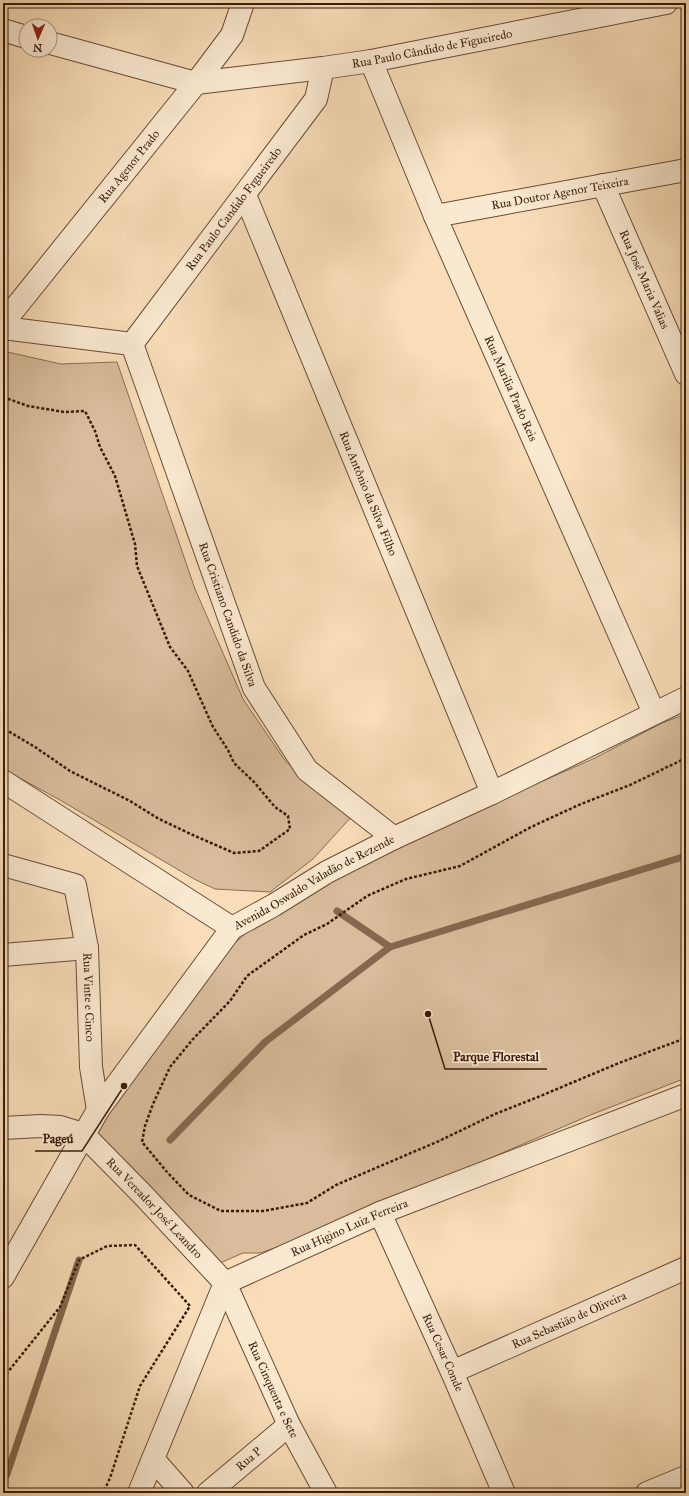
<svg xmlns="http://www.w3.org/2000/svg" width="689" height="1496" font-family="'IM FELL Great Primer',serif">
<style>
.green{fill:#d8bc9b;stroke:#896c53}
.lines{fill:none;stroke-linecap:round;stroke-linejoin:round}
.stream{stroke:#85684f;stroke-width:7}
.minor-casing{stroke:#6a4c36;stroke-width:24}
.path{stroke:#3a1b0b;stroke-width:2.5;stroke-dasharray:3 2;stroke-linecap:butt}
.minor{stroke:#fae9d1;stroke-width:22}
.labels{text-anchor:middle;stroke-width:3.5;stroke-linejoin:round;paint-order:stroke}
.street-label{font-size:12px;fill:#3a1b0b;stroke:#fae9d1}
.leader{fill:none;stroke:#3a1b0b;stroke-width:1.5}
.callout-dot{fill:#3a1b0b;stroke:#fae9d1;stroke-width:1.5}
.callout-label{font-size:13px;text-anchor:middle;font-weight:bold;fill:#3a1b0b;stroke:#fae9d1;stroke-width:3.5;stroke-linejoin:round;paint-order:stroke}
</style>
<rect width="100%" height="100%" fill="#f8ddb8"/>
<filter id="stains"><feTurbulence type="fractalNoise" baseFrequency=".005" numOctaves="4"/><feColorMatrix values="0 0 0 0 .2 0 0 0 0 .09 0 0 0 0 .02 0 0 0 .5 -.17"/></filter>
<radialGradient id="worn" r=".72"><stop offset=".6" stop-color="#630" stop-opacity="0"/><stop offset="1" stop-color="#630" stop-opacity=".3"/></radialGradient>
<!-- green -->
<path class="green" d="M3,351l58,13 56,-2 78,227 48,110 43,63 59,45 8,8 -40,44 -43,33 -55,-3 -21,-10 -134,-79 -57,-31z
M686,714v364l-93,36 -282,121 -51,18h-17l-32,14 -118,-128 21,-34 106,-149 33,-29 67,-43 111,-54 164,-72 67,-35z"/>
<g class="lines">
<!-- stream -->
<path class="stream" d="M337,911l53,36
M170,1140l95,-98 125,-95 296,-91
M3,1480l4,-6 72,-214"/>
<!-- minor casing -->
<g class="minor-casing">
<g id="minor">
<path d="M3,30l23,7"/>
<path id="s1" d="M50,43l146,40 127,-15 48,-7 295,-58"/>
<path id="s2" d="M371,61l64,155 219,497"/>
<path id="s3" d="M603,185l83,189"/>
<path id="s4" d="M245,195l247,598"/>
<path id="s5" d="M435,216l251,-46"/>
<path id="s6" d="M3,323l193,-240 36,-48 11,-32"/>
<path d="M3,328l129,16"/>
<path id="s7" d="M132,344l122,344 53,82 87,68"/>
<path id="s8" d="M132,344l184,-245 7,-31"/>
<path d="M3,781l229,147"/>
<path id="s9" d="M3,865l72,20 12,63 4,119 7,43"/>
<path d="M3,955l84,-7"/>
<path id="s10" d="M3,1128l38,-2 19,1 23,7 60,61 82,88 64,142 37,68"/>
<path id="s11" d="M380,1213l72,159 52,121"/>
<path id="s12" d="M3,1277l95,-167 134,-182 42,-23 53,-33 67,-34 98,-45 194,-95"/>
<path id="s13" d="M452,1372l234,-104"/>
<path d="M153,1459l30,34"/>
<path id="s14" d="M139,1493l86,-210 155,-70 306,-118"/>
<path id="s15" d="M208,1493l81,-68"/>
<path d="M647,1493l39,-16"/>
</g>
</g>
<!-- path -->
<path class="path" d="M3,397l25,9 36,6 21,-1 10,20 5,16 15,29 20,68 2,22 33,81 18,24 25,56 15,23 6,13 20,19 21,25 13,9 2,13 -31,22 -25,2 -39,-17 -36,-17 -29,-18 -60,-30 -35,-24 -32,-19
M686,758l-56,27 -49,19 -50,23 -71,39 -54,13 -39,17 -40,28 -23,11 -57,41 -17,25 -37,38 -23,28 -17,37 -8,22 -3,16 25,30 22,23 32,16h42l44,-8 29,-18 103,-44 56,-27 43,-17 81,-34 67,-25
M3,1378l57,-71 19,-47 28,-14 28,-1 55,61 -50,80 -30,92 -7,15"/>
<!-- minor -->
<use href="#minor" class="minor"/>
</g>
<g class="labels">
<!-- street labels -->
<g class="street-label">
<text dy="4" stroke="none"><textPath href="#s1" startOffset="390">Rua Paulo Cândido de Figueiredo</textPath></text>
<text dy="4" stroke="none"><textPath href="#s6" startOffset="201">Rua Agenor Prado</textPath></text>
<text dy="4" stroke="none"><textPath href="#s5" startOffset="127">Rua Doutor Agenor Teixeira</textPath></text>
<text dy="4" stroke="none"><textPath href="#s8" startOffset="169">Rua Paulo Candido Frgueiredo</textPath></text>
<text dy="4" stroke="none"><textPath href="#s3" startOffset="103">Rua José Maria Valias</textPath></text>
<text dy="4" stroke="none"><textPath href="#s2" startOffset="356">Rua Marilia Prado Reis</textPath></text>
<text dy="4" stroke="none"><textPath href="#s4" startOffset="323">Rua Antônio da Silva Filho</textPath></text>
<text dy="4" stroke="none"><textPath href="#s7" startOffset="287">Rua Cristiano Candido da Silva</textPath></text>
<text dy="4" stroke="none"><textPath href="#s12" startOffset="512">Avenida Oswaldo Valadão de Rezende</textPath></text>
<text dy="4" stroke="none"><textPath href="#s9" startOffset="188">Rua Vinte e Cinco</textPath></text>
<text dy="4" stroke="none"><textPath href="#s10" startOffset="184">Rua Vereador José Leandro</textPath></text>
<text dy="4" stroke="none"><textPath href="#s14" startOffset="363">Rua Higino Luiz Ferreira</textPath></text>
<text dy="4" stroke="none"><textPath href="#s13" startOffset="128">Rua Sebastião de Oliveira</textPath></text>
<text dy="4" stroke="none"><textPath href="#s11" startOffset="153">Rua Cesar Conde</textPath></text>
<text dy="4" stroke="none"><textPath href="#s10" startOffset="404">Rua Cinquenta e Sete</textPath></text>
<text dy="4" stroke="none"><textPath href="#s15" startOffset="53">Rua P</textPath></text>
</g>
</g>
<!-- callouts -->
<path class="leader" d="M428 1014L445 1069H547M124 1086L82 1151H35"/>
<g class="callout-dot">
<circle cx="428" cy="1014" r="4"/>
<circle cx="124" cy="1086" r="4"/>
</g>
<g class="callout-label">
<text x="496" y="1061">Parque Florestal</text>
<text x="58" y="1143">Pageú</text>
</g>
<!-- margin -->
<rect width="689" height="1496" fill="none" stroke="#f8ddb8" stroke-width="16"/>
<rect x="4" y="4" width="681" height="1488" fill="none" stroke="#3a1b0b" stroke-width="2"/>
<rect x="8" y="8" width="673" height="1480" fill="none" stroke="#3a1b0b"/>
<!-- north arrow -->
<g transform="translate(38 38) rotate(182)"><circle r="19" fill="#fae9d1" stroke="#ad9782"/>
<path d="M0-3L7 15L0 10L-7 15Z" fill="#8f2418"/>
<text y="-6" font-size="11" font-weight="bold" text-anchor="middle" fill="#3a1b0b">N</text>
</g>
<rect width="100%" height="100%" filter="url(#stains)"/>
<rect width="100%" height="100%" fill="url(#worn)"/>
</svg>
